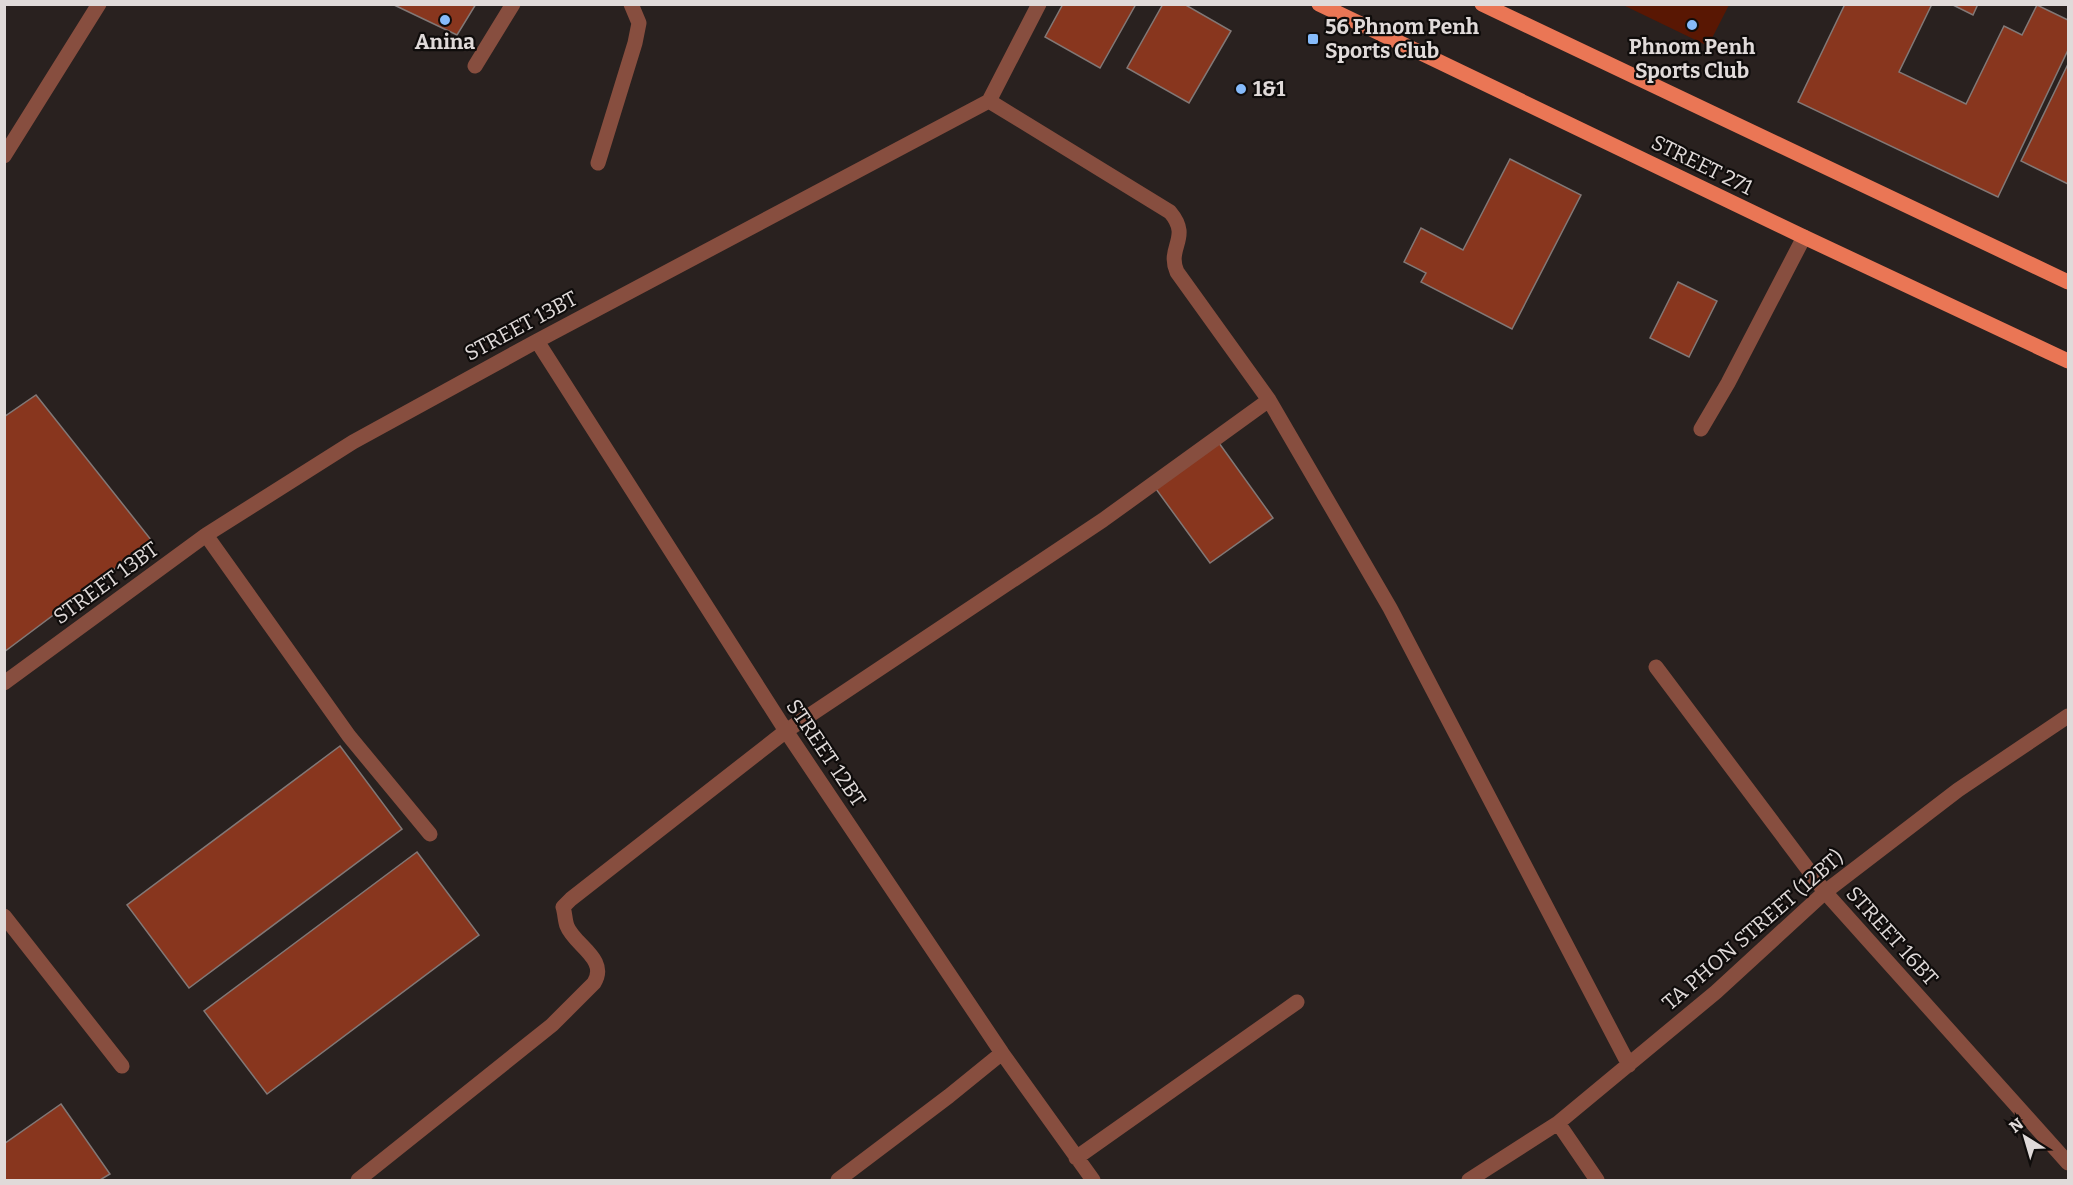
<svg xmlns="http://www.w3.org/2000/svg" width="2073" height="1185" font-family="Bitter,serif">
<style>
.grass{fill:#591703}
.building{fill:#88361e;stroke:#827876;stroke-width:1.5}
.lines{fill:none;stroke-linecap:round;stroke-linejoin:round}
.minor{stroke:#874e3f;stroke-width:15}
.major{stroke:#ea7655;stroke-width:15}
.poi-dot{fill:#86bbfb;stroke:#0f0c0b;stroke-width:2}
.labels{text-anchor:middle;stroke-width:4.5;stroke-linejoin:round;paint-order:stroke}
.poi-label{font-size:21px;font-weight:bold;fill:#e0dad9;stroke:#0f0c0b;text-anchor:start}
.street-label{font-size:21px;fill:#e0dad9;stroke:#0f0c0b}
</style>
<rect width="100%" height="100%" fill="#29211f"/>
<!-- grass -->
<path class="grass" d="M1623,5h106l-21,41z"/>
<!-- building -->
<path class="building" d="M392,4h84l-19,31z
M1063,4h73l-36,64 -55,-31z
M1163,4h21l47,27 -42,72 -62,-35z
M1845,4h87l-33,68 67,32 38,-78 18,9 15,-30 31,15v30l-70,147 -200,-95z
M1951,4h27l-5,11z
M2068,64v120l-47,-23z
M1510,159l71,36 -69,134 -91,-47 5,-9 -22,-11 17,-34 42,22z
M1678,282l39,19 -28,56 -39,-19z
M36,395l116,146 -148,111v-235z
M1219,443l54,75 -63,45 -54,-74z
M340,746l62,83 -213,159 -62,-83z
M417,852l62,83 -212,159 -63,-83z
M61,1104l49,70 -10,6h-96v-36z"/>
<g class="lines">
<!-- minor -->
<path class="minor" d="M475,66l38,-62
M989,101l181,111c22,26 -4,35 7,60l92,128 121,208 239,457
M4,156l95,-152
M598,163l37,-120 4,-20 -8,-19
M537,341l249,390 216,322 91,127
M1701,429l27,-46 76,-146
M206,535l143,201 81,98
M1656,667l169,225 243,271
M4,683l202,-148 147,-93 184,-101 452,-240 50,-97
M4,916l118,150
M1558,1123l39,57
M1076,1158l221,-156
M358,1180l194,-155 42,-42c15,-24 -20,-38 -27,-57 -2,-5 -2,-13 -4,-19l8,-8 215,-168 317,-211 166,-120
M838,1180l111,-84 53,-43
M1469,1180l89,-57 158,-131 109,-100 133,-102 110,-74"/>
<!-- major -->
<path class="major" d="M1319,4l485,233 264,124
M1482,4l586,278"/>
</g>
<!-- markers -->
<g class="poi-dot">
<circle cx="445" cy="20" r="6"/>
<circle cx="1692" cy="25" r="6"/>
<rect x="1307" y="33" width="12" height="12" rx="3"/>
<circle cx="1241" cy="89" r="6"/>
</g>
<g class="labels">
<!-- poi labels -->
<g class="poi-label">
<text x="1325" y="34">56 Phnom Penh<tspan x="1325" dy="24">Sports Club</tspan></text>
<text x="445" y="49" text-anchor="middle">Anina</text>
<text x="1692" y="54" text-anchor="middle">Phnom Penh<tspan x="1692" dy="24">Sports Club</tspan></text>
<text x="1253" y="96">1&amp;1</text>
</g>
<!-- street labels -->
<g class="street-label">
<text transform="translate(1702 165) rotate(26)" y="7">STREET 271</text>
<text transform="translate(521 326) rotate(-28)" y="7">STREET 13BT</text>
<text transform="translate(106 583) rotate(-36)" y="7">STREET 13BT</text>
<text transform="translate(826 753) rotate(56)" y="7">STREET 12BT</text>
<text transform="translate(1753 930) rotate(-41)" y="7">TA PHON STREET (12BT)</text>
<text transform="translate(1892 936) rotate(48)" y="7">STREET 16BT</text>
</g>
</g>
<!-- border -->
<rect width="2073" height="1185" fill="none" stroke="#e0dad9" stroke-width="12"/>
<!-- north arrow -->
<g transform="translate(2025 1137) rotate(323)" stroke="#0f0c0b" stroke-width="4.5" paint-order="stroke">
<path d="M0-4.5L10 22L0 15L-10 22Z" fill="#e0dad9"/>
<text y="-9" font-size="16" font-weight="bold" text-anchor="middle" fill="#e0dad9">N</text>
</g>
</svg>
